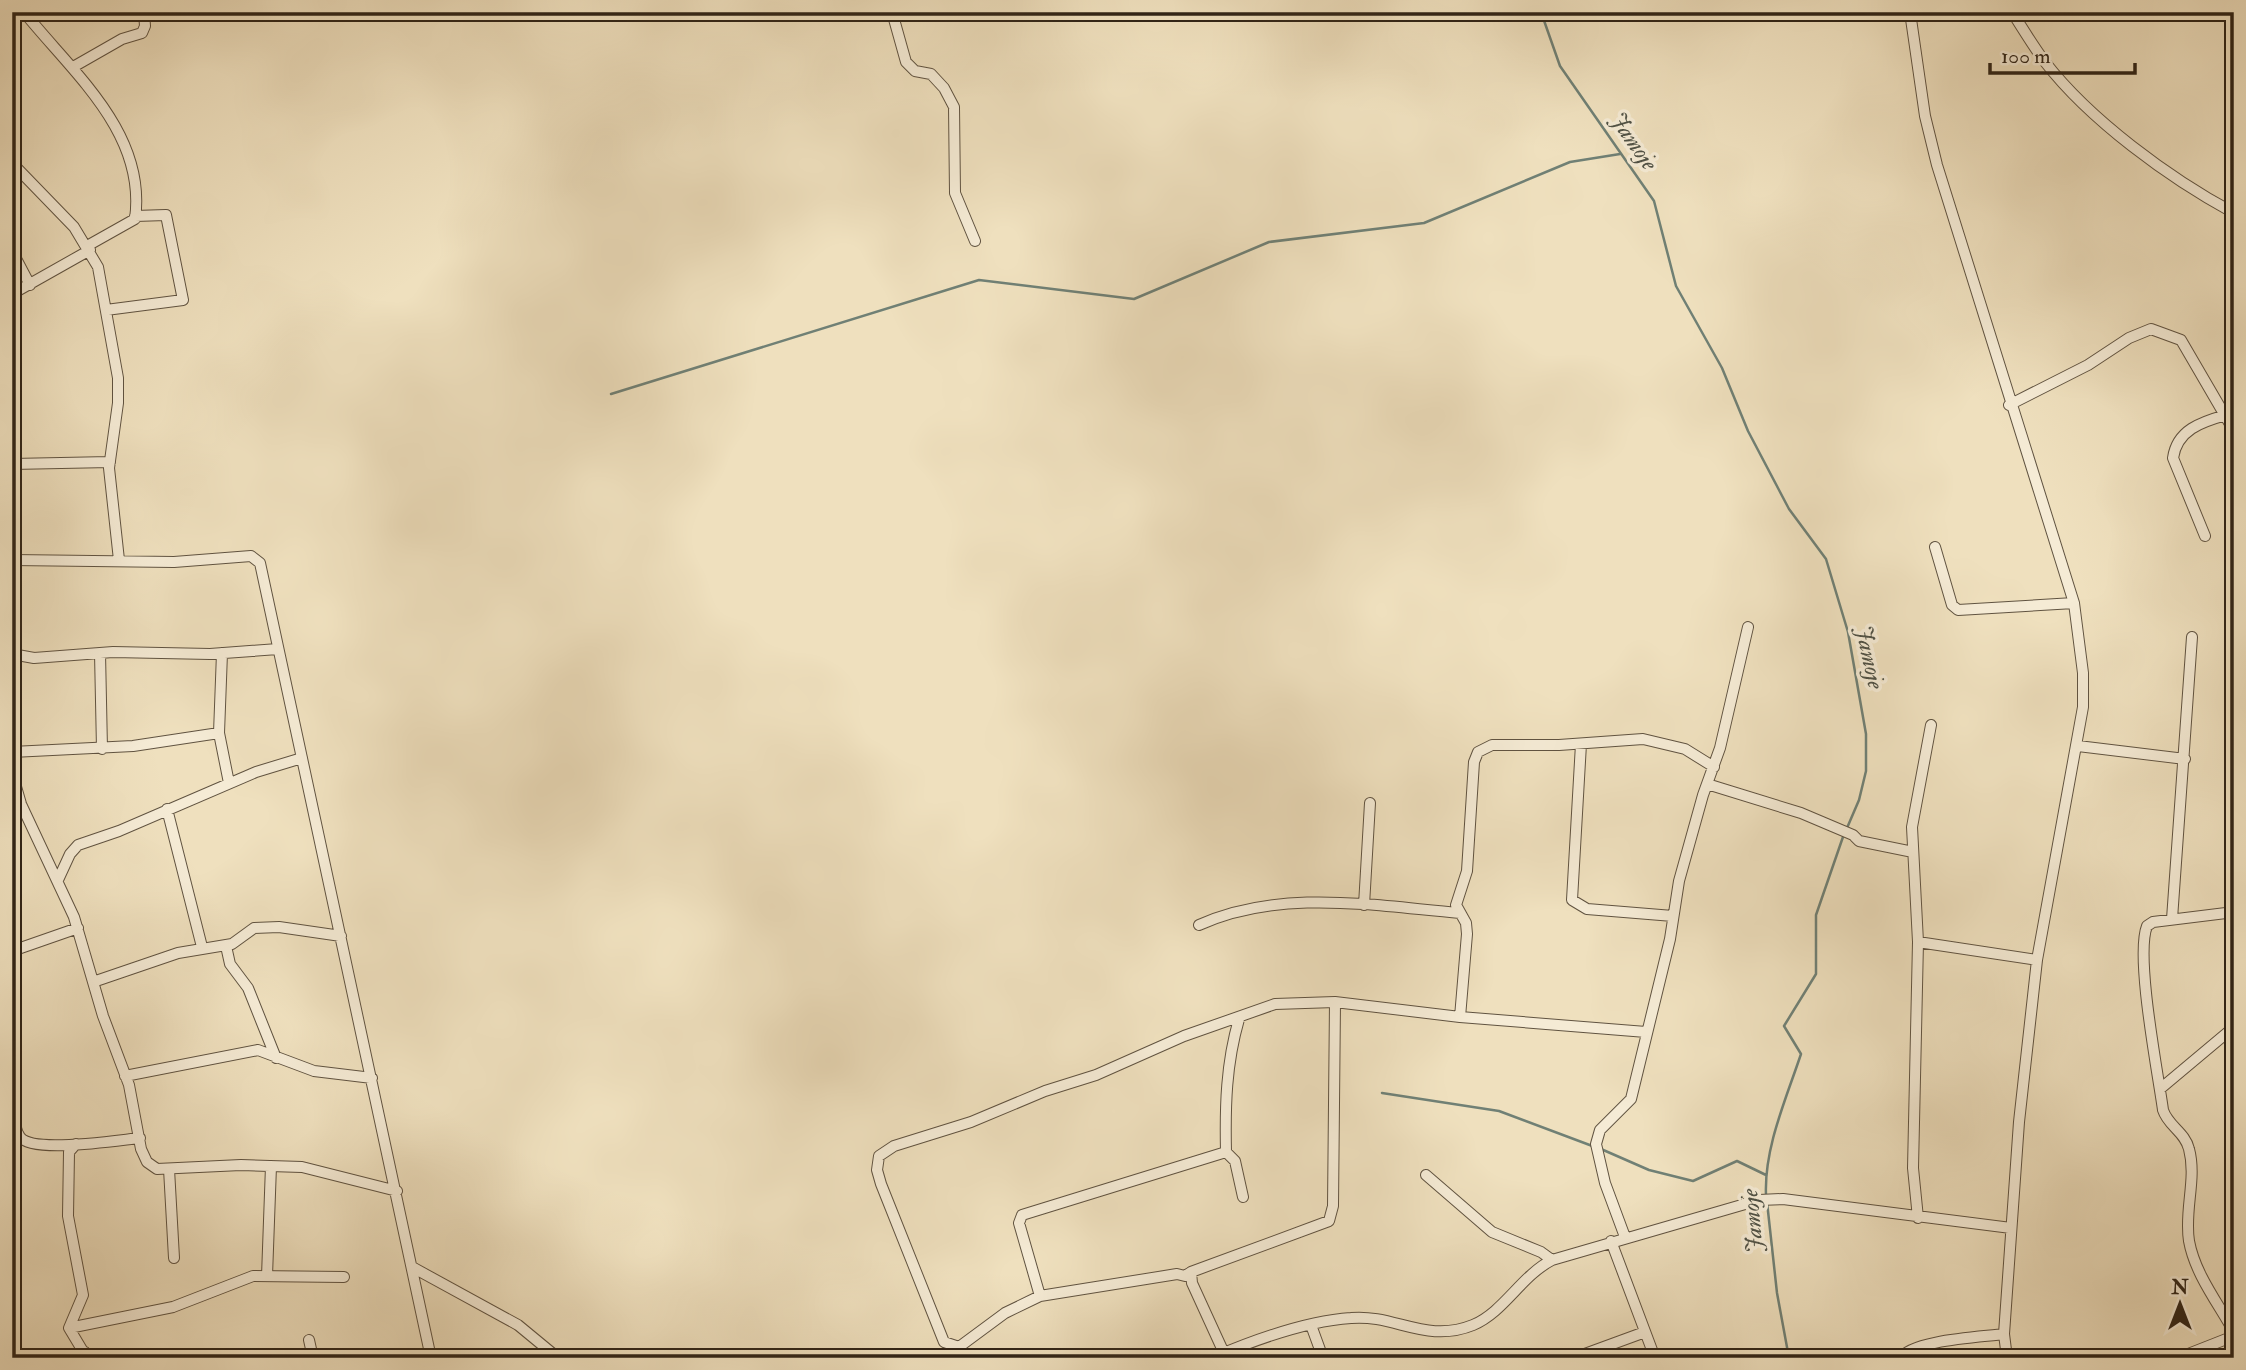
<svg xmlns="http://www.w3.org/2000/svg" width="2246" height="1370" font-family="'IM FELL Double Pica',serif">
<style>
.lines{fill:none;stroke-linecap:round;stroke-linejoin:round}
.stream{stroke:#708075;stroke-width:2.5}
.minor-casing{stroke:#605341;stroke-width:12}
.minor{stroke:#f5ebd5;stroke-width:10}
.labels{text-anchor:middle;stroke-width:7;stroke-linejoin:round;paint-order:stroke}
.water-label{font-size:24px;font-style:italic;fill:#505246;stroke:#f5ebd5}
</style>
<rect width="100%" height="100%" fill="#efe0be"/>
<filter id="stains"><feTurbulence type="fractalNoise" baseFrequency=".00286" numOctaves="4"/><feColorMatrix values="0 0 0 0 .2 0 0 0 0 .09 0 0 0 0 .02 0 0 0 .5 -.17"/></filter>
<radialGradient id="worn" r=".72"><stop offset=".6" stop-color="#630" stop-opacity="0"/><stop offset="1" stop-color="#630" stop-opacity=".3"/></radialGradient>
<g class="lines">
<!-- stream -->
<path class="stream" d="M1541,12l19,54 94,135 22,85 46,82 26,63 41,78 37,50 22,73 18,102v37l-7,29 -12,28
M611,394l368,-114 155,19 135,-57 155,-19 146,-61 50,-8
M1382,1093l117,18 96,36
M1601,1149l48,21 44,11 44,-20 29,14
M1766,1195c-2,-47 20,-96 35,-141l-17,-28 32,-52v-59l28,-81
M1767,1202l10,91 12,65"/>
<!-- minor casing -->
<g class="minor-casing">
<path id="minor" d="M24,12c49,61 123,121 111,207l-48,27
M892,12l14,50 9,9 16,3 13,14 10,19 1,86 20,48
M1910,12l15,104 12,49 137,438 9,70v34l-46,253 -18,162 -15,212 3,24
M2012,12c11,17 21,34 33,50 45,58 124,116 189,151
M73,67l49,-28 20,-6 3,-7 -1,-14
M12,163l62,64 24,40 20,111v25l-9,65 10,92
M12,251l18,34
M12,294l78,-44
M106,310l77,-10 -17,-85 -31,1
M2009,405l79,-40 41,-27 22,-9 30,11 53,91
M12,464l98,-2
M2205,536l-32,-78c4,-28 28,-36 53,-43
M1935,547l17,58 6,5 116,-7
M12,560l162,2 77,-6 9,7 171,795
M100,653l2,96
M222,653l-3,80 10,50
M12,654l22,4 79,-6 97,2 68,-5
M1581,744l-9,156 15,9 86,7
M2078,746l107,13
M12,752l121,-6 86,-13
M12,773l9,31 53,113 29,99 26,69 12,64 6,13 10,7 84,-4 61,2 95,24
M1707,784l94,29 52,22 6,6 54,11
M167,809l35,138
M58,880l12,-26 8,-9 41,-14 137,-59 46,-14
M1364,905l6,-102
M2234,912l-81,10 -6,4c-12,30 11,147 16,184 5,16 22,22 26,39 8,30 -5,61 0,92 6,33 29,62 45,91
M2172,919l20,-282
M1199,925c81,-37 176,-19 261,-12
M1918,942l119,18
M226,946l4,18 18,24 28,70
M12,951l66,-23
M93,982l85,-29 54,-9 22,-16 25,-1 62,9
M1460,1017l7,-83 -1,-11 -10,-18 11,-34 7,-109 4,-10 14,-7h67l84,-6 42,10 29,18
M125,1076l133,-26 56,21 58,7
M2160,1089l74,-62
M12,1100c2,11 1,28 8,37 13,17 99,3 120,1
M76,1144l-7,8 -1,64 15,79 -14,33 18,30
M1226,1152c-1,-46 0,-88 13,-133
M169,1169l5,89
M1426,1175l66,57 49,20 11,8
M1918,1218l-5,-50 5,-226 -6,-115 19,-102
M1625,1237l-20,-54 -9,-39 4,-14 31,-31 39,-160 9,-58 24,-86 17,-47 28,-121
M1611,1241l44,117
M412,1267l106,58 40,33
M1191,1272l138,-51 4,-15 2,-204
M267,1276l4,-110
M1040,1296l-21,-73 3,-8 204,-63 9,9 8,36
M1311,1325l12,33
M69,1328l104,-21 80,-31 91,1
M309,1340l4,18
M1224,1353l-32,-70 -1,-11 -6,4 -8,-2 -137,22 -35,17 -46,34 -15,-5 -63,-158 -4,-14 2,-14 15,-10 77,-24 74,-31 51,-16 88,-39 91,-32 60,-2 125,15 186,15
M56,1358l29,-6
M1212,1358c42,-18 94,-37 139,-40 44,-4 75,26 122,7 31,-13 48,-49 79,-65l207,-60 24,-1 228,29
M1574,1358l71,-26
M1901,1358c10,-18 82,-21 103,-24
M2178,1358l56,-22"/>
</g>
<!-- minor -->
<use href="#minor" class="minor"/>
</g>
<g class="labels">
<!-- water labels -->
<g class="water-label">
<text transform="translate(1634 141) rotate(55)" y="8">Jamoje</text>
<text transform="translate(1870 657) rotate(78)" y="8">Jamoje</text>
<text transform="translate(1752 1221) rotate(-95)" y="8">Jamoje</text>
</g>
</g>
<!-- margin -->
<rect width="2246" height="1370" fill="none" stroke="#efe0be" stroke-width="42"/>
<rect x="14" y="14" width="2218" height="1342" fill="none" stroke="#302417" stroke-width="3.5"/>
<rect x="21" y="21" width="2204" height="1328" fill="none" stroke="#302417" stroke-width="2"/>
<!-- north arrow -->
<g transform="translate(2180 1304)" stroke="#f5ebd5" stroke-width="5" paint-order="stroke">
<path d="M0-5L12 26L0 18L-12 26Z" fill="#302417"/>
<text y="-10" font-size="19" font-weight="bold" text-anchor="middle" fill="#302417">N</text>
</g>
<!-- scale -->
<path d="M1990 63v10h145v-10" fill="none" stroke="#302417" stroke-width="3.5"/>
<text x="2001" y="63" font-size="21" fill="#302417" stroke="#f5ebd5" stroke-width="5" paint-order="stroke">100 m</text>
<rect width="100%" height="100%" filter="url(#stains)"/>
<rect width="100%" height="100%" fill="url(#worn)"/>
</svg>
